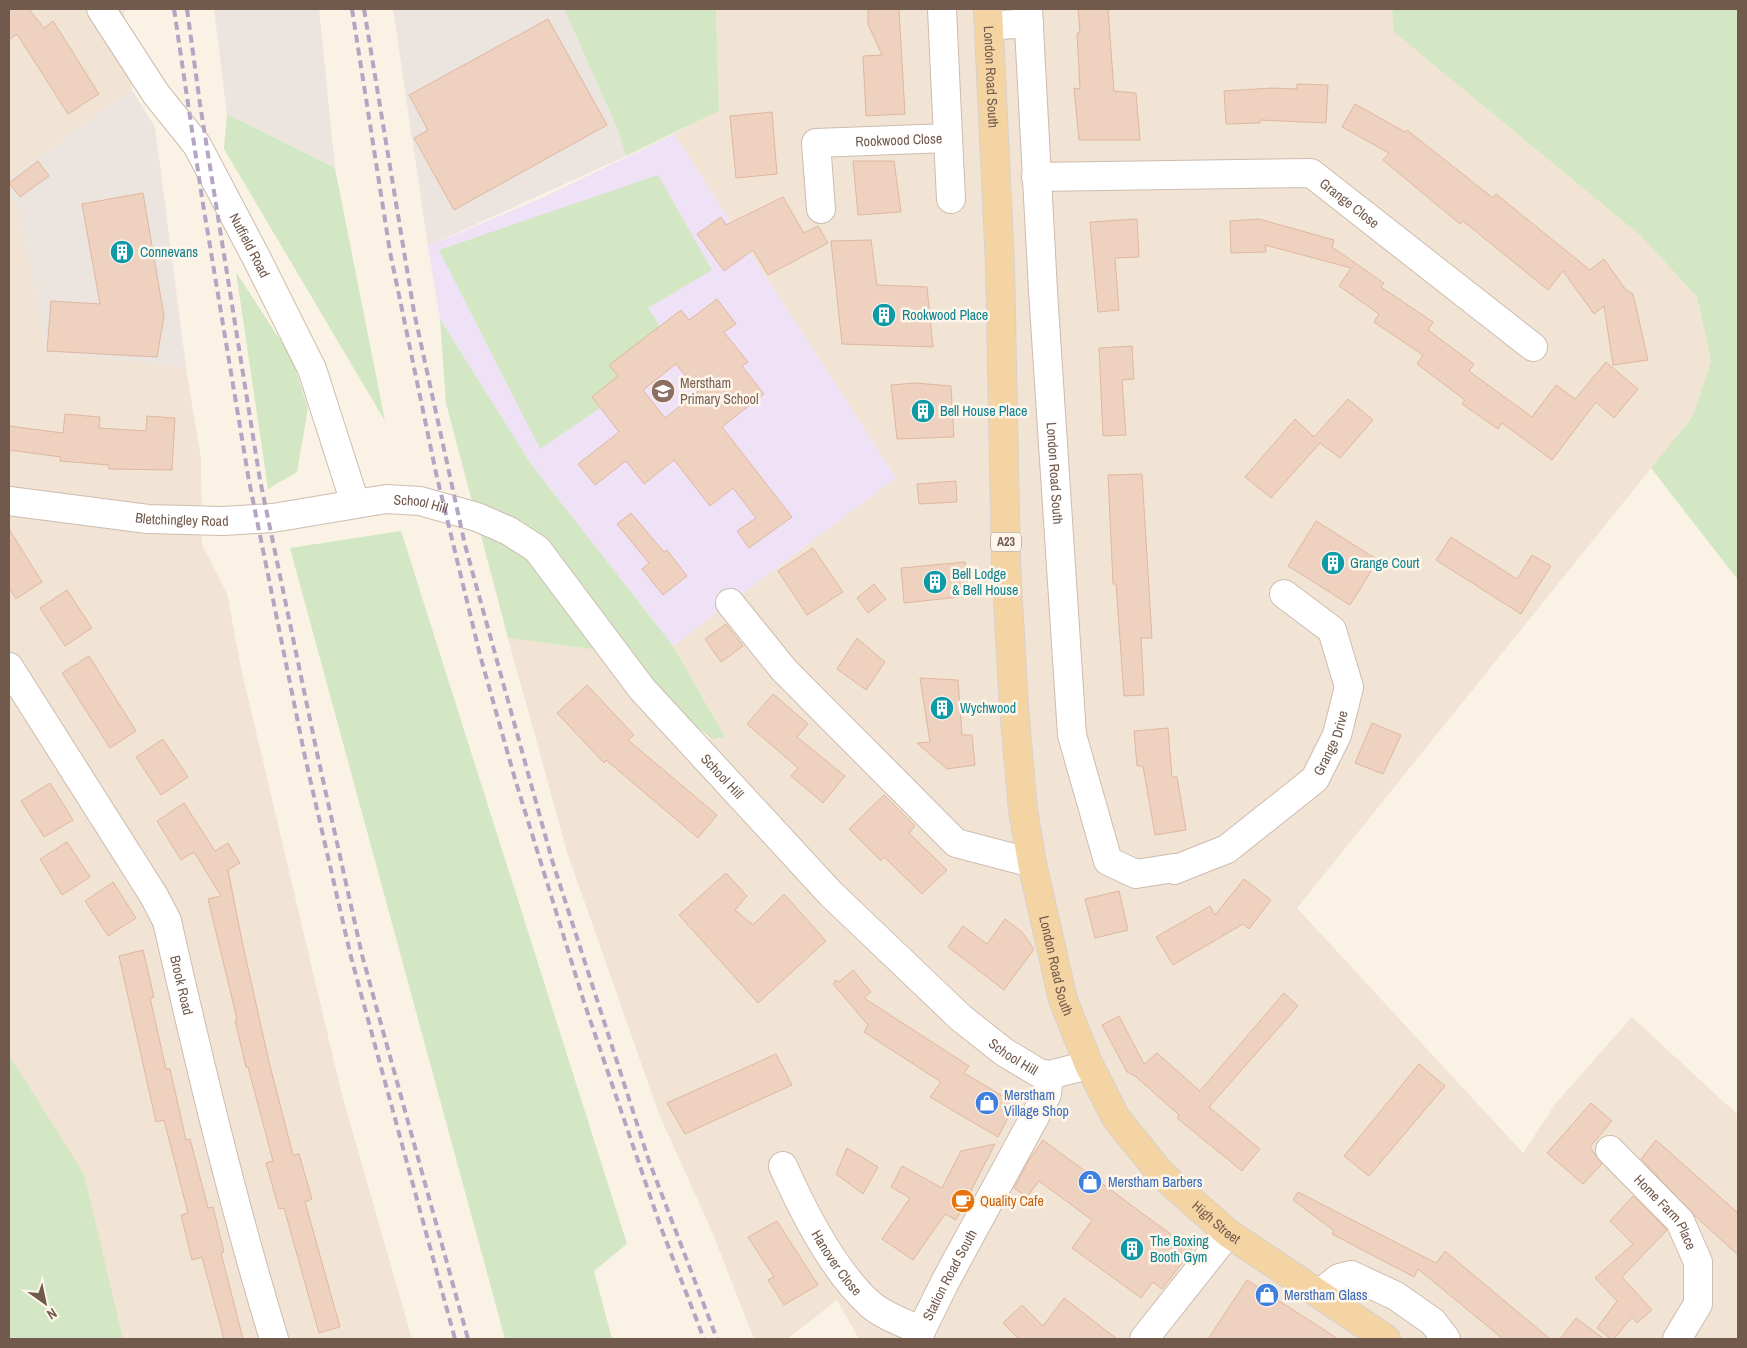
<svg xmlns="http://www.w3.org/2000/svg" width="1747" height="1348" font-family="'Archivo Narrow',sans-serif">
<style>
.residential{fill:#f1e4d4}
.industrial{fill:#ebe4df}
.education{fill:#efe2f7}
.green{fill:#d3e7c5}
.building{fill:#eed1bf;stroke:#dfb7a1;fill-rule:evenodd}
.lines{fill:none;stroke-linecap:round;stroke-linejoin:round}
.minor-casing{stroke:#cdbcaf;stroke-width:30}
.major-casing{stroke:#d7d1cd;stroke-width:30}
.minor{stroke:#fff;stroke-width:28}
.major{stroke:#f4d4a3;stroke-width:28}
.rail{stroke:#b4a5c3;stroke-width:4;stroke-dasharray:8 5;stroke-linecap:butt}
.labels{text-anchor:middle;stroke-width:5;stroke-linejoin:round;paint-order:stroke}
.shield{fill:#fef6eb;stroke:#9b887c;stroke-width:1}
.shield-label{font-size:12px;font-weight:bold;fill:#71594c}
.street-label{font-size:14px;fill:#71594c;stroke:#fef6eb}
.culture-label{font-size:14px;fill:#0d838f;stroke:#fef6eb;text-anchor:start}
.education-label{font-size:14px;fill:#785e54;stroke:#fef6eb;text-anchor:start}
.shop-label{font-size:14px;fill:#366cbe;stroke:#fef6eb;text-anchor:start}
.food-label{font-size:14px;fill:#c56008;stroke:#fef6eb;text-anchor:start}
</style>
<rect width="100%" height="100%" fill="#faf2e5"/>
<!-- residential -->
<path class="residential" d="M9,9h115l8,81 -123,89z
M716,9h676l3,23 246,204 56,61 14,64 -18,55 -396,492 226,245 33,-50 76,-86 106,98v224h-879l-22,-39 -50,39h-33l-41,-105 -54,-120 -92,-262 -59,-214 90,12 78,92 49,-5 -52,-91 223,-168 -222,-344 45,-24z
M9,192l8,12 30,147 139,16 15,92 1,86 25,48 14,75 100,423 71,248h-403z"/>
<!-- industrial -->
<path class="industrial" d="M214,9h105l16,159 -108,-54z
M393,9h171l54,121 8,26 -198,90z
M132,90l23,37 31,240 -139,-16 -30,-147 -8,-12v-13z"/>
<!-- education -->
<path class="education" d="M674,134l222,344 -223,168 -142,-182 -91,-145 -12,-73 114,-48z"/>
<!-- green -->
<path class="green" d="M564,9h152l3,102 -93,45 -8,-26z
M1392,9h346v571l-87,-112 42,-52 18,-55 -14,-64 -56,-61 -247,-204z
M227,114l108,54 50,253 -161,-272z
M658,175l54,95 -64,38 12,18 -50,39 8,11 -26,21 8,11 -60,41 -101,-199z
M236,272l56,86 16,50 -11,64 -29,17z
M440,319l91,145 142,182 52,91 -13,2 -114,-89 -90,-12 -62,-235z
M401,531l226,713 -33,27 18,68h-107l-215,-791z
M9,1055l75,119 39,165h-114z"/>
<!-- building -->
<path class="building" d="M9,9h20l15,19 9,-7 46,73 -31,20 -51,-80 -8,6z
M868,9h31l6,105 -39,2 -3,-60 19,-1 -14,-31z
M1078,9h30l6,82 22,2 4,47h-61l-5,-52 6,1 -3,-56h3z
M548,19l59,106 -153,85 -40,-72 14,-8 -19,-35z
M1297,84l31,1 -2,38 -66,-3v3l-34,1 -2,-33 48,-3 25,1z
M1355,104l50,28 2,-2 86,68 3,-4 94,76 14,-11 22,31 7,4 15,66 -35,5 -9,-59 -10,8 -31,-43 -15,19 -85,-69 -3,3 -77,-64 6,-7 -47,-26z
M772,112l5,62 -41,4 -6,-62z
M38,161l11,15 -29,21 -11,-14z
M853,161h41l7,51 -43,3z
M143,193l21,123 -7,41 -110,-6 4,-50 49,3 -18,-100z
M783,197l21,36 14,-7 10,17 -60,32 -15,-25 -29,21 -27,-37 24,-17 5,8z
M1137,219l2,38 -24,1 4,52 -21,2 -8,-90z
M1259,219l75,21 -2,7 52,36 -3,4 52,35 -5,8 46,34 -5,7 63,46 24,-32 19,14 31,-37 32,27 -24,29 -18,-16 -44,58 -50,-37 -4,6 -36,-25 3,-4 -48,-36 6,-9 -49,-33 5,-8 -40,-28 12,-18 -86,-23 1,7 -35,1 -1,-32z
M871,240l6,45 50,2 6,60 -91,-3 -11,-103z
M717,299l19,25 -12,8 24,30 -6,4 22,28 -42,33 70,90 -43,31 -12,-17 19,-13 -23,-30 -23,18 -36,-46 -30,24 -18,-23 -31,24 -17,-21 41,-32 -27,-35 26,-21 -9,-11 72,-55 8,10zM676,364l22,28 -33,26 -22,-28z
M1132,346l2,33 -12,1 4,55 -23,1 -4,-88z
M915,383l36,3 3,51 -57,2 -6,-54z
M1348,399l25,21 -33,38 -20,-15 -49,55 -26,-21 50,-58 19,18z
M65,414l35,3 -1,11 47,3 1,-15 28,2 -3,52 -63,-1v-4l-49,-4 1,-4 -52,-7v-24l54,7z
M1142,474l10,164h-11l3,57 -20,1 -8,-112h-3l-5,-109z
M956,481l1,21 -38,2 -2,-20z
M631,513l33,39 3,-2 20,26 -24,19 -21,-26 7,-6 -32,-39z
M1316,521l62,39 -28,45 -62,-39z
M9,529l33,53 -26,17 -7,-11z
M1451,537l66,42 15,-24 19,11 -30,48 -85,-54z
M813,548l30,44 -36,23 -29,-44z
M965,562l4,34 -65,7 -3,-35z
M874,584l12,15 -18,14 -11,-15z
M67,590l25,38 -27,18 -25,-38z
M726,624l17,22 -22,16 -16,-23z
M857,638l28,24 -19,28 -29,-21z
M89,656l47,75 -26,17 -48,-75z
M920,678l38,2 4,55h10l3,30 -28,4 -30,-26 13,-1z
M587,685l47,50 -6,5 89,75 -19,23 -92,-78 -2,3 -47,-50z
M773,694l35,30 -11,13 48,39 -22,27 -32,-27 7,-8 -51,-44z
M1372,723l29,12 -18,39 -28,-11z
M1168,728l4,49h5l9,53 -31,5 -12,-69h-6l-3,-35z
M163,739l25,38 -27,18 -25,-38z
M50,783l23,37 -29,17 -23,-36z
M884,795l31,31 -6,7 38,37 -25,24 -38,-37 -3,4 -32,-32z
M184,803l31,48 13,-8 12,20 -12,7 14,71 27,121 24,93 6,-1 13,45 -7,3 35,125 -21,6 -35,-125 -5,1 -13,-46 7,-2 -25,-94h-2l-11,-47 2,-1 -29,-120 13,-3 -27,-44 -13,8 -24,-39z
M67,842l23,35 -28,18 -22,-36z
M726,873l21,23 -12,14 18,15 31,-31 42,47 -68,62 -79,-88z
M1244,879l27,21 -22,29 -6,-5 -70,41 -17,-28 54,-31 5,9z
M113,882l23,36 -28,18 -23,-35z
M1119,891l9,39 -33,8 -10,-39z
M1005,919l17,13 12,17 -30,41 -56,-43 15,-21 24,18z
M143,950l11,47 -4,1 16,71h4l16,71 4,-1 18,69 5,-1 11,45 -3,1 22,86h-19l-22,-82 -10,3 -11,-45 7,-2 -24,-93 -8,2 -37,-166z
M853,970l18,22 -7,6 105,68 -5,7 47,28 2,7 -15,29 -68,-40 11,-15 -77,-50 4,-7 -35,-41 3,-4 3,2z
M1284,993l14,13 -89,101 51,42 -18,22 -65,-53 2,-3 -44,-39 -8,-4 -25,-47 17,-9 25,48 13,-11 43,38z
M776,1054l16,31 -107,49 -18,-31z
M1419,1064l26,22 -76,90 -25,-20z
M1591,1103l21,18 -22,26 12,17 -19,20 -36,-31z
M1043,1140l149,110 -30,39 -9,-7 -12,16 -69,-50 20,-28 -53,-39 -12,16 -13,-9 15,-28z
M1656,1140l82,73v42l-43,-39 -54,-57z
M995,1144l-39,76 -11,-6 -32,46 -31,-21 28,-41 -19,-11 11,-21 40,22 19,-37z
M847,1148l31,19 -15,27 -27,-20z
M1298,1192l138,71 9,-12 105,88h-47l-85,-70 -4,8 -82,-43 2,-3 -41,-31z
M1633,1196l34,34 -45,47 30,33 -15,13 -5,-6 -18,22h-3l-14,-11 20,-27 -22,-23 38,-34 -23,-23z
M777,1221l41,64 -34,20 -16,-25 6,-3 -26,-40z
M1247,1280l91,59h-130z
M1064,1298l53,41h-98l-16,-16 19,-18 21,21z
M1576,1318l28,21h-44z"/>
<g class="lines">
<!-- minor casing -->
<g class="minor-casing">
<g id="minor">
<path id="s1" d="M101,9l55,85 41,51 59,112 56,112 43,134"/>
<path id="s2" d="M1028,9l15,282 29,444 36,126 28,13 38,-6"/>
<path d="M989,26l40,-3"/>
<path d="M948,138l3,61"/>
<path id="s3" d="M1036,177l275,-4 222,174"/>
<path id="s4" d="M821,209l-5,-66 132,-5 -6,-129"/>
<path id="s5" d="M9,501l139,18 75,2 50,-3 113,-19 34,2 57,16 32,14 28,18 105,140 189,205 130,124 43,34 35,21 10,2 40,-10"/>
<path d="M730,603l54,67 172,173 76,20"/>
<path id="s6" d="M9,667l145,229 13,25c32,141 65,280 107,418"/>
<path id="s7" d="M1174,870l53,-21 88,-70 22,-44 12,-48 -17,-57 -48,-36"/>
<path id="s8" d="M1610,1150l70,71 18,41v42l-21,35"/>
<path id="s9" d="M783,1166c20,45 50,105 87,138 13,12 35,19 51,27"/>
<path d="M1319,1294l20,-16 12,-3 45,21 37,26 13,17"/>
<path id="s10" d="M917,1339l28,-57 102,-188 2,-19"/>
<path d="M1144,1339l84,-106"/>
</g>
</g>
<!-- major casing -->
<g class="major-casing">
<g id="major">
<path id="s11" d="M988,9l12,256 6,299 8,144 9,102 9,53 31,137 26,65 27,53 46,57 66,58 158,106"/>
</g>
</g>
<!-- minor -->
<use href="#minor" class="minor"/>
<!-- major -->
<use href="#major" class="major"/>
<!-- rail -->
<path class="rail" d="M174,9l28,189 47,283 56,276 46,200 104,382
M187,9l13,95 60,376 57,273 45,202 106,384
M352,9l38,243 46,221 44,182 35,124 69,223 76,223 44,114
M364,9l50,303 51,233 87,315 97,301 68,178"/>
</g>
<!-- icons -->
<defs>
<g id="building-disc" transform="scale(1.25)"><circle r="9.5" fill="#0f9aa8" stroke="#fef6eb"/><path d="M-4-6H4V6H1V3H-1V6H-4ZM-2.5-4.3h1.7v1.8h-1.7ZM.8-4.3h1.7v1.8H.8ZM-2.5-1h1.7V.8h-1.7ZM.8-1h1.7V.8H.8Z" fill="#fff"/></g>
<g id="school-disc" transform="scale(1.25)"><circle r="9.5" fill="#8d6e63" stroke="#fef6eb"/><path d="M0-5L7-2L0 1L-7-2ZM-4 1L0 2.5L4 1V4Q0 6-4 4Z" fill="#fff"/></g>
<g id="shop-disc" transform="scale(1.25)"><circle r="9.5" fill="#3f7fe0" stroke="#fef6eb"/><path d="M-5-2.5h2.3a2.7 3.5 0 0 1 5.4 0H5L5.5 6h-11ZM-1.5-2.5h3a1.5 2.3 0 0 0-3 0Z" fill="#fff"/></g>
<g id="cafe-disc" transform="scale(1.25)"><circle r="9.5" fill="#e8710a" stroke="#fef6eb"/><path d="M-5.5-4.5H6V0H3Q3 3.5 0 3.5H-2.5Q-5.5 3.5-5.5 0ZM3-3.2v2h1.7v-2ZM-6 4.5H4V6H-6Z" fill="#fff"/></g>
</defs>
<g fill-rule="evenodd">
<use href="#building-disc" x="122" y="252"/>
<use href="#building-disc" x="884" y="315"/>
<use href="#school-disc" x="663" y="391"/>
<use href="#building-disc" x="923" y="411"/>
<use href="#building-disc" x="1333" y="563"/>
<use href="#building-disc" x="935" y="582"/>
<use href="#building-disc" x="942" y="708"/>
<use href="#shop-disc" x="987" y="1103"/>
<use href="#shop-disc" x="1090" y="1182"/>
<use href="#cafe-disc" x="963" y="1201"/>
<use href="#building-disc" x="1132" y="1249"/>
<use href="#shop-disc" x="1267" y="1295"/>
</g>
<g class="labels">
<!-- shield labels -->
<rect class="shield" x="991" y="532.5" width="30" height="19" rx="4"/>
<g class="shield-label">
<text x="1006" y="546">A23</text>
</g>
<!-- street labels -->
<g class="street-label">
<text dy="5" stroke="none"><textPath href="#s11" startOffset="68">London Road South</textPath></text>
<text dy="5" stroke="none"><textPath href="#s4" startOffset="149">Rookwood Close</textPath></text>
<text dy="5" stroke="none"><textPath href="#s3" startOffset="324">Grange Close</textPath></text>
<text dy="5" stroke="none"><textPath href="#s1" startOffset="280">Nutfield Road</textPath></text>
<text dy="5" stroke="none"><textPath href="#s2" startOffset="465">London Road South</textPath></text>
<text dy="5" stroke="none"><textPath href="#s5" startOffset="415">School Hill</textPath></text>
<text dy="5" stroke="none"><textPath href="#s5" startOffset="174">Bletchingley Road</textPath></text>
<text dy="5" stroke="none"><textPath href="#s7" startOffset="209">Grange Drive</textPath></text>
<text dy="5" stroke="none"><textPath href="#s5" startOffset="835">School Hill</textPath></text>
<text dy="5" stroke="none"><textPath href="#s11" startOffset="961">London Road South</textPath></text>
<text dy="5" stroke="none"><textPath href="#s6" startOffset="365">Brook Road</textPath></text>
<text dy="5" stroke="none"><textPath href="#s5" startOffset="1240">School Hill</textPath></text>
<text dy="5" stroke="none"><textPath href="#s8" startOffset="84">Home Farm Place</textPath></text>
<text dy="5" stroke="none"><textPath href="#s11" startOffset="1271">High Street</textPath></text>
<text dy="5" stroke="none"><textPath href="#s9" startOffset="111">Hanover Close</textPath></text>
<text dy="5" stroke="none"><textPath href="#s10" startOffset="72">Station Road South</textPath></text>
</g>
<!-- culture labels -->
<g class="culture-label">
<text x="140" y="257">Connevans</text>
<text x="902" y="320">Rookwood Place</text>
<text x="940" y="416">Bell House Place</text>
<text x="1350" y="568">Grange Court</text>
<text x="952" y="579">Bell Lodge<tspan x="952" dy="16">&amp; Bell House</tspan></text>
<text x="960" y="713">Wychwood</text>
<text x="1150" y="1246">The Boxing<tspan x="1150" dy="16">Booth Gym</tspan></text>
</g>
<!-- education labels -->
<g class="education-label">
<text x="680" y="388">Merstham<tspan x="680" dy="16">Primary School</tspan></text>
</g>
<!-- shop labels -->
<g class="shop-label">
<text x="1004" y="1100">Merstham<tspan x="1004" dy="16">Village Shop</tspan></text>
<text x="1108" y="1187">Merstham Barbers</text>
<text x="1284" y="1300">Merstham Glass</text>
</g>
<!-- food labels -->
<g class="food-label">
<text x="980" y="1206">Quality Cafe</text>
</g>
</g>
<!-- border -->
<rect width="1747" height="1348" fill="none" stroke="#71594c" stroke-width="20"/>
<!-- north arrow -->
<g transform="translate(45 1303) rotate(147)" stroke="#fef6eb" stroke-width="4" paint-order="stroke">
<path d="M0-4L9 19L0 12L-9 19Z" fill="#71594c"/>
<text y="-8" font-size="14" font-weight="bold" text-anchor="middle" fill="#71594c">N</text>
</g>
</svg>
